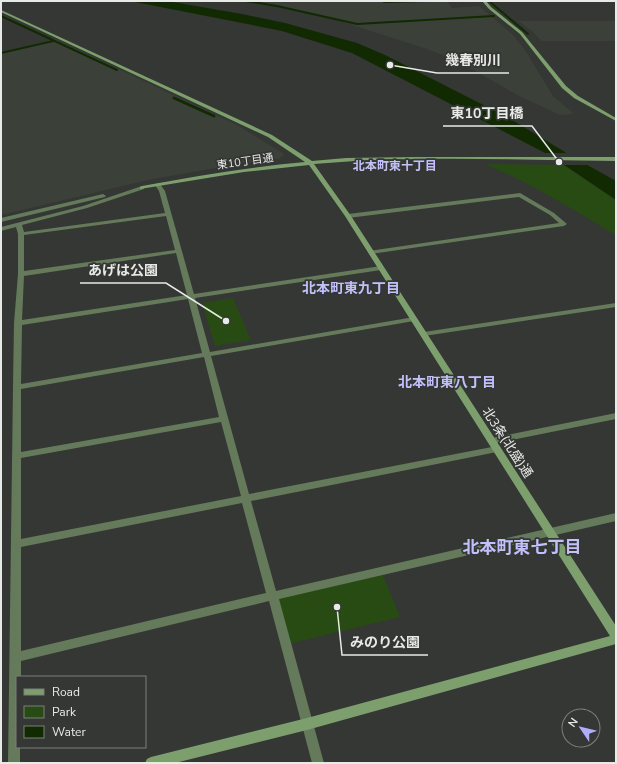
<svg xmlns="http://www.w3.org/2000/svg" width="617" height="764" font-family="'Nunito Sans','Noto Sans JP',sans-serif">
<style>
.built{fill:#3b4138}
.green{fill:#284b14}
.water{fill:#112a02}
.pier{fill:#343733}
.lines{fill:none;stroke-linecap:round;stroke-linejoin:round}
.stream-far1{stroke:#112a02;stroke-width:2}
.stream{stroke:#112a02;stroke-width:3}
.street{fill:#647a5a;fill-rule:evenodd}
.secondary{fill:#7d9f6d;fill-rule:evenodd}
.labels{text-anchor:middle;stroke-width:3.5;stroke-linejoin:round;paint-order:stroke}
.far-street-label{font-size:11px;fill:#e8eae7;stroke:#343733}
.far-neighbourhood-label{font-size:12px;font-weight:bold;fill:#c2c0fa;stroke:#343733}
.street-label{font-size:13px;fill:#e8eae7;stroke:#343733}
.neighbourhood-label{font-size:14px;font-weight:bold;fill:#c2c0fa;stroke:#343733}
.near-neighbourhood-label{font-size:17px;font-weight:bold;fill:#c2c0fa;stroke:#343733}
.leader{fill:none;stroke:#e8eae7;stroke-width:1.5}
.callout-dot{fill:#e8eae7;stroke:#343733;stroke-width:1.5}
.callout-label{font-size:14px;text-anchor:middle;font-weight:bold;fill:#e8eae7;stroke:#343733;stroke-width:3.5;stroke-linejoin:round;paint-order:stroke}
</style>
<rect width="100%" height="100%" fill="#343733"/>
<!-- built -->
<path class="built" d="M447,1l5,7 27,-2 33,28 13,16 28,46 21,18 -14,1 -41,-19 -56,-32 -33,-14 -90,-29 -79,-19z
M518,21h98v20h-75l-8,-9z
M55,39l182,86 47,29 -5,5 -41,5 -90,16 -147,35v-163z"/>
<!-- green -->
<path class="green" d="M485,164l79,1 52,35v35c-43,-25 -85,-52 -131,-71z
M233,298l18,42 -36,6 -13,-43z
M382,573l18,44 -112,27 -14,-47z"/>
<!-- water -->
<path class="water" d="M130,1h37l75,13 43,9 72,20 28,12 122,62 66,40 43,24v19l-65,-44 -199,-103 -70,-22z"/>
<!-- pier -->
<path class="pier" d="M540,153h31l23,12h-33z"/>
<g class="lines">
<!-- stream-far1 -->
<path class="stream-far1" d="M246,1l31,5 80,18 137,-8
M489,1l39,33
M384,2l43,-1
M1,16l116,54
M1,53l52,-12"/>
<!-- stream -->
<path class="stream" d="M174,98l40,18"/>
<!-- street -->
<path class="street" d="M158,183l2,1 5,7 29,103 187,-28 3,2 -3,2 -186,28 15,54 204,-35 4,2 -4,2 -203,35 38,138 248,-48 3,1 1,2 -1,2 -3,1 -246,49 25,90 340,-78v8l-337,78 45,164h-12l-43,-162 -248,60v16h-4v70h3v16h-12l5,-376 1,-64 4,-49v-40l-2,-7 -15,4v-4l82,-21 59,-20 2,1v2l-57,19 -65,17 2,7 141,-19 -6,-22 -4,-6zM166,216l9,34 -151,21v-36zM176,253l11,42 -165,25 2,-44zM188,299l14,54 -181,31 1,-59zM204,357l15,60 -198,35v-63zM221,422l20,74 -220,43v-81zM242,503l24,90 -245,58v-104z
M520,193l34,20 13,11 -3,2 -193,28 -3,-2 1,-1 190,-28 -9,-8 -31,-18 -171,21 -3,-2 3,-2z
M103,194l3,2 -1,1 -104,25v-4z
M616,303v4l-192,29 -4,-2 4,-2z
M616,413v6l-124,25 -3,-1 -1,-2 1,-2 3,-1z"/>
<!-- secondary -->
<path class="secondary" d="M482,1h4l5,6 31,25 44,54 12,10 38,22v3l-42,-23 -12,-10 -42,-54 -31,-25z
M1,10l271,125 40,26 34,-3 68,-1h202v4c-100,-1 -202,-6 -302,3l37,52 265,410v18l-309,86 -132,33h-30l2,-4 4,-2 156,-39 303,-82 -265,-420 -36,-51 -65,7 -104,17v-2l2,-1c54,-10 108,-19 163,-24l-37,-25 -267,-125z"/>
</g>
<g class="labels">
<!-- far-street labels -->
<g class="far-street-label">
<text transform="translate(245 161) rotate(-8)" y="4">東10丁目通</text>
</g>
<!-- far-neighbourhood labels -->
<g class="far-neighbourhood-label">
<text x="395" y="170">北本町東十丁目</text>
</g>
<!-- street labels -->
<g class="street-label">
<text transform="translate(508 442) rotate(57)" y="5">北3条(北盛)通</text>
</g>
<!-- neighbourhood labels -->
<g class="neighbourhood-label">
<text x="351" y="293">北本町東九丁目</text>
<text x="447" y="387">北本町東八丁目</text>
</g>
<!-- near-neighbourhood labels -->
<g class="near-neighbourhood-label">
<text x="522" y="553">北本町東七丁目</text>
</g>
</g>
<!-- callouts -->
<path class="leader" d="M390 65L437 73H509M559 162L532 126H443M226 321L166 283H80M337 607L342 655H428"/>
<g class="callout-dot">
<circle cx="390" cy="65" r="4"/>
<circle cx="559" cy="162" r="4"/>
<circle cx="226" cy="321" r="4"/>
<circle cx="337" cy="607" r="4"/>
</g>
<g class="callout-label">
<text x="473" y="65">幾春別川</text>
<text x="487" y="118">東10丁目橋</text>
<text x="123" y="275">あげは公園</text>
<text x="385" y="647">みのり公園</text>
</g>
<!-- border -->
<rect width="617" height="764" fill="none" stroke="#e8eae7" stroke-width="4"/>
<!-- legend -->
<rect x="16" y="676" width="130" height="72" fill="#343733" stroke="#7c7f7b"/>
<rect x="24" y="689" width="20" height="6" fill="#7d9f6d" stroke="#7c7f7b"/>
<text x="52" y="696" font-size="12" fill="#e8eae7">Road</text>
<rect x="24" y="706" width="20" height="12" fill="#284b14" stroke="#7c7f7b"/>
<text x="52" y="716" font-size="12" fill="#e8eae7">Park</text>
<rect x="24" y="726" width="20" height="12" fill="#112a02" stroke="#7c7f7b"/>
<text x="52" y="736" font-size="12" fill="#e8eae7">Water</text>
<!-- north arrow -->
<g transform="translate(581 728) rotate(305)"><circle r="19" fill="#343733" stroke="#7c7f7b"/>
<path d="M0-3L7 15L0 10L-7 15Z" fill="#b1adfa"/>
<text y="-6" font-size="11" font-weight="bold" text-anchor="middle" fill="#e8eae7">N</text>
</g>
</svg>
